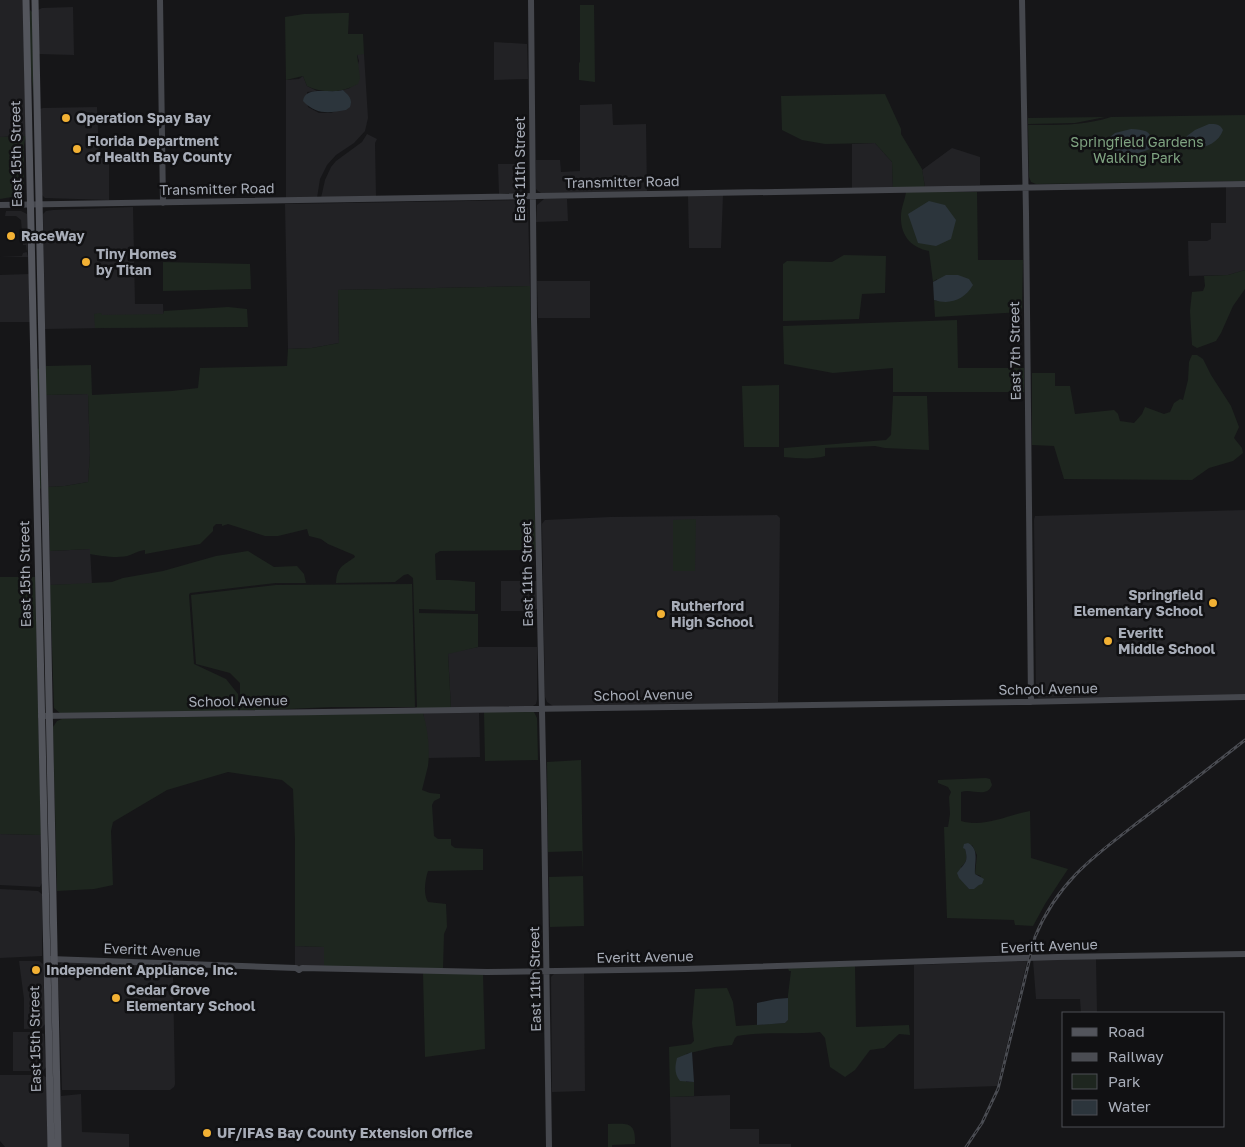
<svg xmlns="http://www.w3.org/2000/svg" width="1245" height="1147" font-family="'Golos Text',sans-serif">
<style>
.built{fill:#222225}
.green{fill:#1e261f;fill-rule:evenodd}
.water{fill:#2c353c}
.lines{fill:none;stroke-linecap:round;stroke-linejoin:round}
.secondary{stroke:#45474d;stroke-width:6}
.primary{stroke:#53555c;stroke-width:7}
.rail-casing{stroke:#4a4c52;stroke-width:3}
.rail{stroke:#111113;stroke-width:1;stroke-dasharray:4;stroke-linecap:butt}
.poi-dot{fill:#f2b134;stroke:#111113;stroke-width:2}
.labels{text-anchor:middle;stroke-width:5;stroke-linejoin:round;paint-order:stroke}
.poi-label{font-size:14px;font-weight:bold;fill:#a8adb8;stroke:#111113;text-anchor:start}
.park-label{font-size:14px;fill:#7fa381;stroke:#111113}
.street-label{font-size:14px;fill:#a8adb8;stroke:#111113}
</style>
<rect width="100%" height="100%" fill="#161618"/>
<!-- built -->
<path class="built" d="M0,0h23l3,136 -26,1z
M73,7l1,48 -35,-1 -1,-44 4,-2z
M494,42l33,2 1,35 -34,1z
M357,54h7l4,64 -3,13 -11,12 -18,12 -9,10 -7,14 -3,19h-31v-118l13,-1 4,-3 4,10 10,5 -10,1 1,15 11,6h12l20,-9v-3l-8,-11 7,-2 9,-27z
M612,104l1,21 33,-1 1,68 -106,1 -3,-2 -2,-2v-29h24l1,12 19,-1v-66z
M97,107l2,48h10v45l-64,-2 -3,-3 -2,-86 3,-1z
M367,134l10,5 -2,4 1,53 -55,2 4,-18 6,-13 5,-6 26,-19z
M875,143l17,19 1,26 -41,1v-45z
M952,148l28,9v28l-55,2 -3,-17z
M498,164h29v22l-3,6 -25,2z
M1226,187h19v83l-17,5 -39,1 -1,-35h19l4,-2v-16h15z
M723,195l-2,53h-32l-1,-52z
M544,199h23l1,22 -32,1 1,-17z
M522,200l4,3 2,5 2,78 -192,4 1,53 -27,5 -24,1 -3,-145z
M133,207l2,97h28l1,23 -119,2 -2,-115 3,-3 7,-1z
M6,211h15l6,3v39l1,4h-28l22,-1 1,-3 4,-1 -1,-7h-3l-2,-25 -5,-4h-11z
M29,274l1,48h-30v-47z
M537,281h53v37h-52z
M88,394l2,60 -2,28 -23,4 -17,1 -2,-92z
M1245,510v185l-206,3 -3,-2 -2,-176 1,-4z
M777,515l3,3 -2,184 -225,4 -6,-4 -2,-5 -3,-173 3,-4 65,-3z
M90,549l2,35 -42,1v-34z
M501,581h36v28l-5,2h-31z
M478,647h59v53l-1,4 -3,2 -82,3 -3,-56z
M423,713h56l1,44 -52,1v-15z
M0,834l41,1 1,48 -2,4 -40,-2z
M0,889l38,2 4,3v62l-42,2z
M295,946l29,1v20l-29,-1z
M1096,959l1,53 29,1h-45l-1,-14h-44l-3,-39z
M19,961h20l4,3 2,60 -3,4 -18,1v-30z
M66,961l105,5 2,4 1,61 1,53 -1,3 -4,3h-108l-4,-123 3,-4z
M1027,961l-30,125 -83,3v-124z
M584,972l1,119 -33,1 -1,-115 4,-4z
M13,1032h27l4,2 2,33 -3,4h-30z
M0,1075h42l4,2 2,70h-43l-5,-6z
M81,1094l1,38 47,2v13h-68v-51z
M730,1095v34h29v15h32v3h-120l-1,-50z"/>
<!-- green -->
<path class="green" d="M580,5h14l1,77 -16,-2v-17l1,-1z
M30,10l2,2 2,87 -5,-44z
M342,13h7l-1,21h15l1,20 -7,1 3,23 -2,6c-17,9 -34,10 -51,2l-4,-10 -17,4 -1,-63 19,-3z
M885,94l16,35v5l21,35 3,18 -32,1 -1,-26 -17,-19 -50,1 -23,-4 -20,-10 -1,-34z
M1245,115v66l-209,3 -5,-2 -2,-5 -1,-52c28,0 56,1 83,-8z
M1105,117l-30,6 -47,1v-6z
M26,136l-2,9v45l-6,6 -18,3v-62z
M906,192h71l1,68h45l-1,52 -87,5 -1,-17 3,1v-22l-4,3 -4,-31c-18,-3 -29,-16 -28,-35 0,-8 4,-16 5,-24z
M844,255l42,1 -1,37 -23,1 -3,25 -76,2v-57l4,-3 45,1z
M163,262l87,2 1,25 -88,2z
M1245,270v19l-12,17 -12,27 -5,8 -19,7 -5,-3 -2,-34 2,-19 11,-1 2,-5 -1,-10 24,-1z
M530,286l6,264 -96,1 -5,3 1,26h14l25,2v29l-56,-2v4l59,1v33l-30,7 3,55h-36l2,-2 -4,-129 -5,-4 -4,1 -9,7 -59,1c1,-17 7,-17 19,-26l-1,-2 -26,-11 -7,-5 -12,-3 -2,-7 -29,7h-13l-37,-12 -6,2v-2h-6l-3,3v4l-13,13 -55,10v-4c-8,1 -9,3 -15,5 -9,4 -30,1 -40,-1v-5l-40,2 -2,-64 17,-1 23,-4 2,-28 -2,-60 -42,1v-29l45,-1 1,30 80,-4 26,-3 2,-20 87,-2 1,-17 24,-1 27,-5 -1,-53z
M228,307l19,2 1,18 -153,1 -1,-14 7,-1 1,2 61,-1 1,-3z
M957,320l1,48h66v24h-131v-24l-60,5 -49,-9 -1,-38z
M1192,355h5l6,4 8,16 20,31 8,21 -5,11 8,10 1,5 -10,8 -24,7 -17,12 -128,-1 -10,-33 -22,-1v-72h23v13h15l5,28 39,-4 4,4 2,7 14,2 8,-9 3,-7 19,7 6,-2 4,-9 6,-4 3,1 5,-20 1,-18z
M38,368l2,3 1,118 -2,-2 -3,-116z
M779,385v62h-35l-2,-61z
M893,396h34l2,54 -44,-2 -10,-2 -50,2v8c-14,4 -27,2 -41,1v-9l102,-8 5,-5z
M696,519l-1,52h-22v-51z
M248,551l26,16 23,-1 7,8 2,9h-30l-86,10 -1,2 5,69 32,15 12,15v17l-178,2 -6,-5 -4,-123 62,-3 11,-4 40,-7 53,-15z
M0,577h35l6,258 -41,-1z
M412,584l3,123h-83l-92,4v-28l-10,-10 -34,-9 -5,-69 85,-10z
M484,712h50l3,6 1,42 -53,1z
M423,713c5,17 7,36 5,53 -2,8 -4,16 -6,24l8,3 10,1v4l-6,3 -2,4 2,31 4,3h13v6l4,3 28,1v21l-55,1c-3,9 -5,23 0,31l18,2 1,23 -3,7 -1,35 -119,-2v-20l-29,-1v-106l-2,-51 -11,-9 -54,-8 -61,18 -54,32 -2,9 2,54 -19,4 -37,2 -4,-164 4,-6 5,-2z
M581,760l3,166 -34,1 -1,-50 34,-1 -1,-25 -34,1 -1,-90z
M986,778l4,1 2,6c-6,14 -20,3 -31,7v29c24,7 46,-6 69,-10l1,47 37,11 -23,35 -12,22 -18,-1 -1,-5 -67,-2 -3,-91h4l2,-13 -1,-17 2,-5 -3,-5 -10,-4v-3zM972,845l5,10 -2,19 6,2 -12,13 -3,-4 -5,-18c7,-6 6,-10 4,-18z
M855,966l1,61 53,-2 1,10 -11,-1 -15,14 -14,2 -15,20 -10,7 -15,-10 -5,-29 -5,-6c-28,3 -55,-1 -83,4l-2,2 -3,7 -17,2 -29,7v28h8v14l-24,1 -1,-50 22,-3 3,-3 -2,-18 3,-34 32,-1 6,14 3,24 49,-3 3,-3v-25l3,-24h-2l-1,-3z
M423,973l60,1 2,75 -60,8z
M608,1124c19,0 28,-3 27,20l-23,1v2h-4z"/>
<!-- water -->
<path class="water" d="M343,90c6,6 10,9 7,17l-4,3c-17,3 -30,5 -43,-9 2,-16 27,-7 40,-11z
M1209,124c7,0 11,0 14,6 -4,13 -20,20 -33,18l-4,-7 1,-5 8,-6z
M1131,129c16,1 23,2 19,20 -14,6 -40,12 -40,-12l5,-4z
M929,201l16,4 11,15 -5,19 -15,7 -18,-3 -10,-29z
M946,275h12l11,4 4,6c-9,15 -23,20 -39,15l-1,-18z
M968,843c12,6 6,20 7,31l9,5 -2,5 -3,1 -5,4h-5l-10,-11 -2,-5c7,-10 12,-10 8,-24l-2,-1 1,-4z
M788,998v22l-3,3 -28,2v-22l19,-4z
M692,1052l2,30 -14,-1c-6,-8 -5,-14 -3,-23z"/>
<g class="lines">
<!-- secondary -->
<path class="secondary" d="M160,0l3,203
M531,0l3,320 10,488 5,339
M1022,0l4,213 5,489
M0,205l1245,-21
M41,716l980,-14 224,-5
M50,959l246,9 3,2 3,-2 185,4 198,-3 373,-12 187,-3"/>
<!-- primary -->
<path class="primary" d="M26,0l25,1147
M35,0l23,1147"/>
<!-- rail casing -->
<g class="rail-casing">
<path id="rail" d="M966,1147l16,-24 16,-34 37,-152c24,-58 62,-83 110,-120 33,-25 67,-51 100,-77"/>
</g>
<!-- rail -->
<use href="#rail" class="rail"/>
</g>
<!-- markers -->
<g class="poi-dot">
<circle cx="66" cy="118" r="5"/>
<circle cx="77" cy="149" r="5"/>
<circle cx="11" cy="236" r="5"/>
<circle cx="86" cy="262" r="5"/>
<circle cx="1213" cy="603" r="5"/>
<circle cx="661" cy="614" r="5"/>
<circle cx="1108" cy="641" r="5"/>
<circle cx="36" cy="970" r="5"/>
<circle cx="116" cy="998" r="5"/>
<circle cx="207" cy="1133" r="5"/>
</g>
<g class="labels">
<!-- poi labels -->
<g class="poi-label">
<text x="76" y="123">Operation Spay Bay</text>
<text x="87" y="146">Florida Department<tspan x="87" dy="16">of Health Bay County</tspan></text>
<text x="21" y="241">RaceWay</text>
<text x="96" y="259">Tiny Homes<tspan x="96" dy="16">by Titan</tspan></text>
<text x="1203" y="600" text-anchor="end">Springfield<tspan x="1203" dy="16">Elementary School</tspan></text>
<text x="671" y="611">Rutherford<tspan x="671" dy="16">High School</tspan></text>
<text x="1118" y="638">Everitt<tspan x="1118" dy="16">Middle School</tspan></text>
<text x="46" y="975">Independent Appliance, Inc.</text>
<text x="126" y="995">Cedar Grove<tspan x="126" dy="16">Elementary School</tspan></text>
<text x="217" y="1138">UF/IFAS Bay County Extension Office</text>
</g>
<!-- park labels -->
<g class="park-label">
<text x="1137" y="147">Springfield Gardens<tspan x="1137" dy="16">Walking Park</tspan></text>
</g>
<!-- street labels -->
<g class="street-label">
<text transform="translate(16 154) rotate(-91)" y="5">East 15th Street</text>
<text transform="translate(520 169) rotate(-90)" y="5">East 11th Street</text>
<text transform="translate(622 182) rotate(-1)" y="5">Transmitter Road</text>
<text transform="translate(217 189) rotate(-1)" y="5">Transmitter Road</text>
<text transform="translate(1015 351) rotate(-91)" y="5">East 7th Street</text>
<text transform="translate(25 574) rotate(-91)" y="5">East 15th Street</text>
<text transform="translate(527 574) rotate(-91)" y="5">East 11th Street</text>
<text transform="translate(1048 689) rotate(-1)" y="5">School Avenue</text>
<text transform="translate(643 695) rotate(-1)" y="5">School Avenue</text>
<text transform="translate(238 701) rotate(-1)" y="5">School Avenue</text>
<text transform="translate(1049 946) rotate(-2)" y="5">Everitt Avenue</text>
<text transform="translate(152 950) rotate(2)" y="5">Everitt Avenue</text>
<text transform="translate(645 957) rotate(-1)" y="5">Everitt Avenue</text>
<text transform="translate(535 979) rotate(-91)" y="5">East 11th Street</text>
<text transform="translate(35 1039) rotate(-91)" y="5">East 15th Street</text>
</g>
</g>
<!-- legend -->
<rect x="1062" y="1012" width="162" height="115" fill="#111113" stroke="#4d4f55"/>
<rect x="1072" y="1028" width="25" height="8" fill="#53555c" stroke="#4d4f55"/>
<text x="1108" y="1037" font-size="15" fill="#a8adb8">Road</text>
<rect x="1072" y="1053" width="25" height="8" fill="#4a4c52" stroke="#4d4f55"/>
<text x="1108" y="1062" font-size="15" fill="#a8adb8">Railway</text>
<rect x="1072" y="1074" width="25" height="15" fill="#1e261f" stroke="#4d4f55"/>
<text x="1108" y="1087" font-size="15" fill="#a8adb8">Park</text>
<rect x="1072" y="1100" width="25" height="15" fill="#2c353c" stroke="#4d4f55"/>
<text x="1108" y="1112" font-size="15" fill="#a8adb8">Water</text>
</svg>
